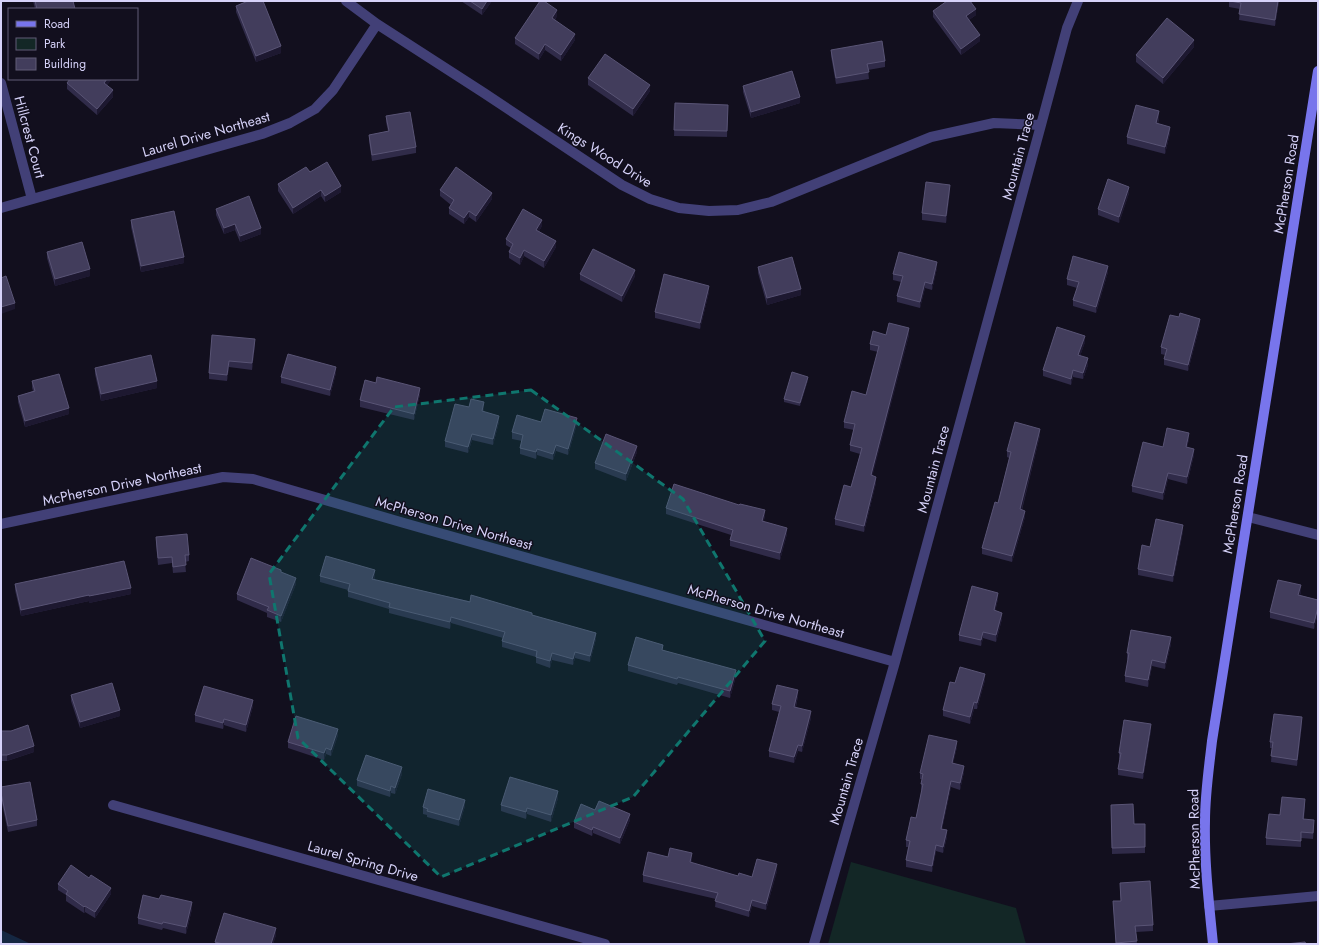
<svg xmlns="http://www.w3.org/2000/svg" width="1319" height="945" font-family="Jost,sans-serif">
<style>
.green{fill:#132726}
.water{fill:#152742}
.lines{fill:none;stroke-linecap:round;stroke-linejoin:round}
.street{stroke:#424077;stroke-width:10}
.secondary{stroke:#7875ec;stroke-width:10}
.wall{fill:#302b49}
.shaded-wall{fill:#1d1830}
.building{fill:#423d5c;stroke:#595475}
.marked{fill:#0f766e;fill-opacity:0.2;stroke:#0f766e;stroke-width:3;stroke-dasharray:8 5;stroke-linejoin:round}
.labels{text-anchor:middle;stroke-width:3;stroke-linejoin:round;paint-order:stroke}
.street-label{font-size:14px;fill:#d6d2f9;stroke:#120f1e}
</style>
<rect width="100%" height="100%" fill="#120f1e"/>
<!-- green -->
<path class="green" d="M851,862l165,46 10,36h-198z"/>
<!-- water -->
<path class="water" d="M1,930l30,14h-30z"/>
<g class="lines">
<!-- street -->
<path class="street" d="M346,1l31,23 107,69 138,92 28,14 29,9 30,3 29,-1 33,-8 160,-65 63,-14 47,2
M1,83l31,116
M1,208l261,-74 28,-11 25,-14 18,-19 44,-66
M1248,517l70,18
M1,524l222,-47 30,2 151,44 491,139
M113,805l492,139
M1209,906l109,-10
M814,944l81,-282 146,-537 26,-97 11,-27"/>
<!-- secondary -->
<path class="secondary" d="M1213,944c-4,-41 -9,-82 -8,-123 0,-27 4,-53 7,-80l106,-670"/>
</g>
<!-- wall -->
<path class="wall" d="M33,1h40l2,8h-40z
M461,1h31l-10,14z
M1229,1h50l-4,25 -36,-6 1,-11 -11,-2z
M236,6l45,47 -25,9 -20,-50z
M933,11l43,4 -7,5 11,21 -19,14 -28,-38z
M557,16l-2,4 20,20 -14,21 -16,-11 -6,10 -24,-16v-6z
M1194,47l-31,37 -27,-22v-7z
M831,50l54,11v6l-17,3 1,9 -33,5 -5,-28z
M588,78l62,13 -17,25 -45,-31z
M111,79v1l-4,5 6,12 -16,18 -30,-26v-6z
M743,86l57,17 -49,15 -8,-26z
M675,103l53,2 -1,32 -53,-1z
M386,116l30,31v6l-44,8 -3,-20v-6l19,-4 -2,-9z
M1159,118l-1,6 12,9 -5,21 -38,-10v-7z
M310,172l31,20 -16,10 -4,-6 -28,18 -15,-23v-7z
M440,190l52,9 -16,23 -7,-5 -5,7 -15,-10v-6l2,-3 -11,-9z
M950,191l-4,32 -24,-3v-7z
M1129,193l-10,30 -21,-8v-6z
M216,209l45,25 -21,8 -5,-12 -11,4 -8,-19z
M131,220l53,43 -43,9 -10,-45z
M542,226l-3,5 17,16 -12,21 -20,-12 -4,9 -11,-7v-6l2,-4 -5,-3v-6z
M47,252l43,24 -35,10 -8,-28z
M758,267l43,28 -34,10 -9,-32z
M937,268l-5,22 -7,-2 -5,20 -23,-6v-6l4,-14 -8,-2v-6z
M1108,272l-12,41 -23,-7v-6l4,-12 -10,-3v-6z
M580,274l55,2 -13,26 -42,-22z
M709,292l-9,37 -45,-11v-6z
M1200,325l-12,46 -24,-6v-6l1,-4 -4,-1v-7z
M886,335h23l-37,141 4,7 -12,49 -29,-7v-6l16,-32 9,-33 -10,-3v-6l4,-15 -10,-2v-6l22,-27 12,-43 -8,-2v-6z
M1085,342l-5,14 8,9 -5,14 -10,-2 -2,8 -28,-9v-6z
M255,345l-3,25 -23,-3 -2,14 -18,-2v-6z
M95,368l62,20 -56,13 -6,-27z
M336,373l-6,23 -49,-13v-6z
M808,380l-8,26 -16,-4v-3z
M32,381l37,33 -44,13 -7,-25v-6l15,-5 -1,-3z
M420,394l-6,26 -54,-13v-7z
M469,407l15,2 -1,3 16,10 -6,23 -21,-5 -4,13 -23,-6v-6z
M541,422l36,2 -9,31 -12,-4 -3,9 -16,-5 -1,4 -16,-5v-6l2,-7 -10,-2v-7z
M1040,435l-18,75 3,7 -13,45 -30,-8v-6l16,-45 11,-45 -2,-1v-6z
M1189,439l-2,8 7,8 -7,29 -19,-5 -5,21 -31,-8v-6l31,-39z
M637,452l-11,29 -31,-12v-6z
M1318,462v12h-1v-6z
M666,508l99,9 -2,4 24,13 -7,26 -50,-14v-6l1,-5 -65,-21z
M1183,531l-10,51 -35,-7v-6l12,-22z
M156,537l33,18v6l-4,1 1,10 -13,1 -1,-10 -14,2 -2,-21z
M281,572l15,12 -15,38 -14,-5v-4l-30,-13v-6z
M320,576l55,1 -1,3 158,35 64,24 -6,23 -15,-4 -2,7 -21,-5 -2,8 -14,-5v-6l-34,-10v-6l1,-3 -52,-15 -1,6 -61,-16v-4l-41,-12v-7l-28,-8z
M15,584l116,10 -42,9v-2l-68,15 -6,-26z
M1301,592l-1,3 18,5v13l-4,16 -44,-11v-6z
M998,599l-3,12 7,8 -6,23 -13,-4 -2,8 -22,-5v-6z
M1171,644l-6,25 -13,-3 -4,21 -23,-5v-6l3,-16 -1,-1v-6z
M663,650l73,26 -6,22 -52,-15 -1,2 -49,-14v-6z
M985,680l-8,29h-3l-4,15 -27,-8v-6l12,-27z
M71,695l49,21 -40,12 -9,-27z
M798,696l-2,11 15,11 -9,34 -4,-1 -4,12 -25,-6v-6l10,-39 -7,-2v-6z
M253,706l-7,26 -22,-7 -1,4 -28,-7v-7z
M1302,724l-5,42 -26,-4 1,-14h-2v-6z
M1151,730l-8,49 -25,-4v-6l2,-10h-1v-6z
M1,731l33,21 -27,9h-6z
M338,735l-7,21 -5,-2 -2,6 -36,-12v-6z
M957,747l-4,16 11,9 -4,18 -9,-3 -9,42 5,8 -4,16 -7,-2 -4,21 -26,-5v-7l2,-13h-2v-7l10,-22 6,-28h-1v-6l1,-5h-2v-6z
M402,774l-7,20 -4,-1 -1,4 -33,-11v-6z
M1,787l36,33v6l-29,6 -7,-33z
M558,798l-7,24 -24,-8 -1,5 -25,-8v-6z
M1111,805l23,19h11v29l-33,1z
M1305,805l-1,14 10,7 -1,13 -12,-1v9l-35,-2v-7l14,-23z
M465,806l-6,20 -32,-9v-2l-4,-1v-7z
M595,810l35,10 -10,24 -27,-11 -1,3 -18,-8v-6z
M668,857l24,2 -1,4 47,13 14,1 25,-6 -11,39 -14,-4 -3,11 -34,-10 1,-8 -73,-17v-7z
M1120,883l33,42v6l-17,1 1,12h-21l-3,-43h8z
M58,884l53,10 -16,24 -10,-6 -1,1 -18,-12v-6l-8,-5z
M159,899l33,10 -6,25 -23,-6 -1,2 -24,-6v-6z
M276,935l-3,9h-58v-2z"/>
<!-- shaded-wall -->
<path class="shaded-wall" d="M487,1h5l-10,14v-6z
M1278,1h1l-4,25v-6z
M976,9v6l-10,7v-6z
M557,10v6l-5,8v-6z
M575,34v6l-14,21v-6z
M980,35v6l-19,14v-6z
M1194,40v7l-31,37v-6z
M545,44v6l-6,10v-6z
M281,46v7l-25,9v-6z
M107,79h4v1l-7,9v-6z
M650,85v6l-17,25v-7z
M113,90v7l-16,18v-6z
M800,97v6l-49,15v-6z
M1159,111v7l-3,12v-7z
M1170,127v6l-5,21v-7z
M950,185v6l-4,32v-7z
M341,186v6l-16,10v-6z
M1129,187v6l-10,30v-6z
M321,190v6l-28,18v-6z
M492,193v6l-16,23v-6z
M469,211v6l-5,7v-6z
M542,220v6l-6,10v-6z
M235,224v6l-11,4v-6z
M261,228v6l-21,8v-6z
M556,241v6l-12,21v-7z
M524,250v6l-4,9v-7z
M184,257v6l-43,9v-6z
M937,262v6l-5,22v-6z
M1108,266v6l-12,41v-6z
M90,269v7l-35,10v-7z
M635,270v6l-13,26v-6z
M925,282v6l-5,20v-6z
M709,286v6l-9,37v-6z
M801,289v6l-34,10v-7z
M15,303v6l-14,5v-7z
M1200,319v6l-12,46v-6z
M909,328v7l-38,147v-7z
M1085,336v6l-7,20v-7z
M255,339v6l-3,25v-7z
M1088,358v7l-5,14v-6z
M229,361v6l-2,14v-6z
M336,367v6l-6,23v-6z
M1073,370v7l-2,8v-6z
M808,377v3l-8,26v-3z
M157,381v7l-56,13v-7z
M420,388v6l-6,26v-6z
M484,402v7l-2,9v-7z
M69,408v6l-44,13v-6z
M499,416v6l-6,23v-6z
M577,418v6l-9,31v-6z
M1040,429v6l-20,81v-7z
M1189,433v6l-3,14v-6z
M472,434v6l-4,13v-6z
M556,445v6l-3,9v-6z
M637,446v6l-11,29v-7z
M537,449v6l-1,4v-7z
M1194,449v6l-7,29v-7z
M1168,473v6l-5,21v-7z
M876,477v6l-12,49v-6z
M765,510v7l-3,10v-6z
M1025,511v6l-13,45v-6z
M1183,525v6l-10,51v-6z
M787,528v6l-7,26v-7z
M375,570v7l-3,8v-6z
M296,578v6l-15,38v-6z
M1301,585v7l-3,9v-6z
M131,588v6l-42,9v-7z
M998,593v6l-4,18v-7z
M89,595v6l-68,15v-6z
M1318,607v6l-4,16v-6z
M1002,613v6l-6,23v-7z
M451,617v6l-1,6v-7z
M983,632v6l-2,8v-6z
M596,633v6l-6,23v-6z
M1171,637v7l-6,25v-6z
M575,652v6l-2,7v-6z
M552,653v7l-2,8v-7z
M1152,660v6l-4,21v-7z
M736,670v6l-6,22v-7z
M985,674v6l-8,29v-6z
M798,690v6l-4,17v-6z
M253,700v6l-7,26v-7z
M974,702v7l-4,15v-7z
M120,710v6l-40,12v-6z
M811,711v7l-9,34v-6z
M1302,717v7l-5,42v-6z
M224,719v6l-1,4v-6z
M1151,724v6l-8,49v-6z
M338,729v6l-7,21v-6z
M957,741v6l-5,22v-6z
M798,745v6l-4,12v-6z
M34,746v6l-27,9v-6z
M326,748v6l-2,6v-7z
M964,766v6l-4,18v-7z
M402,767v7l-7,20v-6z
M951,781v6l-10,48v-6z
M391,786v7l-1,4v-6z
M558,791v7l-7,24v-7z
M465,800v6l-6,20v-6z
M527,808v6l-1,5v-7z
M630,814v6l-10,24v-6z
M593,827v6l-1,3v-6z
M947,830v7l-4,16v-6z
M936,845v6l-4,21v-6z
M692,853v6l-2,9v-6z
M777,864v7l-11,39v-6z
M111,888v6l-16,24v-6z
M752,900v6l-3,11v-6z
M192,902v7l-6,25v-7z
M85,906v6l-1,1v-6z
M276,928v7l-3,9h-2z"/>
<!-- building -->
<path class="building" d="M35,1h38l2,8h-38z
M248,1h15l18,45 -25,10 -20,-50z
M470,1h17l-5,8z
M540,1h4l13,9 -5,8 23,16 -14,21 -16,-11 -6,10 -24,-16z
M947,1h23l6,8 -10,7 14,19 -19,14 -28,-38z
M1230,1h48l-3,19 -36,-6 2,-11z
M1167,18l27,22 -31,38 -27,-23z
M882,41l3,20 -18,3 2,8 -33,6 -5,-28z
M605,54l45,31 -17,24 -45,-31z
M792,71l8,26 -49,15 -8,-26z
M70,79h37l-3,4 9,7 -16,19 -30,-26z
M675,103l53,2 -1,26 -53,-1z
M1136,105l23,6 -3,12 14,4 -5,20 -38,-10z
M410,112l6,35 -44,8 -3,-20 20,-4 -3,-15z
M327,162l14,24 -16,10 -4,-6 -28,18 -15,-24 28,-17 4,5z
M456,167l36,26 -16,23 -7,-5 -5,7 -15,-10 5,-8 -14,-10z
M1108,179l21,8 -10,30 -21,-8z
M926,182l24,3 -4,31 -24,-3z
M249,196l12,32 -21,8 -5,-12 -11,4 -8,-19z
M523,209l19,11 -6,10 20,11 -12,20 -20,-11 -4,8 -11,-6 4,-8 -7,-5z
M174,211l10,46 -43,9 -10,-46z
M82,242l8,27 -35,10 -8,-27z
M593,249l42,21 -13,26 -42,-22z
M899,252l38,10 -5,22 -7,-2 -5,20 -23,-6 6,-20 -10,-2z
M1073,256l35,10 -12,41 -23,-7 6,-18 -12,-3z
M792,257l9,32 -34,9 -9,-31z
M664,274l45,12 -9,37 -45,-11z
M6,276l9,27 -14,4v-29z
M1180,313l20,6 -12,46 -24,-6 3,-10 -6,-2 9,-32 9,2z
M889,323l20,5 -38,147 5,2 -12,49 -29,-7 9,-34 7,2 11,-39 -12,-3 5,-21 -11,-2 8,-31 14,4 13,-49 -9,-2 3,-13 13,4z
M1057,327l28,9 -7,19 10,3 -5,15 -10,-3 -2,9 -28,-9z
M212,335l43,4 -3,24 -23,-2 -2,14 -18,-2z
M288,354l48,13 -6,23 -49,-13z
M151,355l6,26 -56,13 -6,-26z
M792,372l16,5 -8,26 -16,-4z
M59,374l10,34 -44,13 -7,-25 17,-5 -3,-10z
M377,377l43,11 -6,26 -54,-14 5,-20 11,3z
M471,399l13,3 -2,9 17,5 -6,23 -21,-5 -4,13 -23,-6 10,-37 14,3z
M545,409l32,9 -9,31 -12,-4 -3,9 -16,-5 -1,3 -16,-4 3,-13 -11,-3 5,-17 24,7z
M1015,422l25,7 -20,80 5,2 -13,45 -30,-8 13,-46 3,1 13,-51 -4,-1z
M1167,428l22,5 -3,14 8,2 -7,28 -19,-4 -5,20 -31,-7 11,-44 20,5z
M606,434l31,12 -11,28 -31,-11z
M674,484l65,21 1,-1 25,6 -3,11 25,7 -7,25 -50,-13 3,-10 -67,-22z
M1156,519l27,6 -10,51 -35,-7 4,-24 8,2z
M187,534l2,21h-4l1,10 -13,2 -1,-10 -14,1 -2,-21z
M326,556l49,14 -3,9 98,23 1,-7 61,18v2l64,18 -6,23 -15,-4 -2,7 -21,-6 -2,8 -14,-4 1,-6 -35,-10 3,-9 -54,-15 -1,5 -61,-15 1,-4 -42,-12 2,-7 -30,-8z
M251,558l30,12v2l15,6 -15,38 -14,-6 2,-3 -32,-13z
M124,561l7,27 -42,8v-1l-68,15 -6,-26z
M1278,580l23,5 -3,10 20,5v7l-4,16 -44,-11z
M972,586l26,7 -4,17 8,3 -6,22 -13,-3 -2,8 -22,-5z
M1131,630l40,7 -6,26 -13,-3 -4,20 -23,-4 4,-23h-2z
M636,637l27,8 -1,5 74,20 -6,21 -52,-14 -1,2 -49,-14z
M960,667l25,7 -8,29 -3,-1 -4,15 -27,-7 7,-28 5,1z
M112,683l8,27 -40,12 -9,-27z
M777,685l21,5 -4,17 17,4 -9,35 -4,-1 -4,12 -25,-6 12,-45 -9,-2z
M204,686l49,14 -7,25 -22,-6 -1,4 -28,-8z
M1274,714l28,3 -5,43 -26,-4 2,-14h-3z
M296,716l42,13 -7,21 -5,-2 -2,5 -36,-11z
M1124,720l27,4 -8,49 -25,-4 3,-16h-2z
M28,725l6,21 -27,9h-6v-24h10z
M929,735l28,6 -5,22 12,3 -4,17 -9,-2 -10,48 6,1 -4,17 -7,-2 -4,21 -26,-6 4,-19 -4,-1 5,-23 5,1 7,-34h-2l2,-10 -3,-1z
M366,755l36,12 -7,21 -4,-2 -1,5 -33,-11z
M510,777l48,14 -7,24 -24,-7 -1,4 -25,-7z
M30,782l7,38 -29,6 -7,-33v-6z
M428,789l37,11 -6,20 -32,-9 1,-2 -5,-2z
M1282,797l23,2 -2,20 11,1 -1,13 -12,-1v9l-35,-3 3,-24 11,1z
M599,801l31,13 -10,24 -27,-11 -1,3 -18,-8 7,-18 14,6z
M1133,804l1,20h11v23l-33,1 -1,-43z
M670,848l22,5 -2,9 48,14 1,-3 13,4 5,-18 20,5 -11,40 -14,-4 -3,11 -34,-10 3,-8 -75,-18 5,-23 20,5z
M71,865l18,13 2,-3 20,13 -16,24 -10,-6 -1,1 -18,-13 2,-3 -10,-7z
M1150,881l3,44 -18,1 2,15 -21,2 -3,-42h8l-1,-18z
M143,895l16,4 2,-4 31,7 -6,25 -23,-5 -1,2 -24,-6z
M224,913l52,15 -5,16h-48l-8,-2z
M1305,942l1,2h-20z"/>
<!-- marked area -->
<path class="marked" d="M531,390l152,109 82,142 -132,156 -192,80 -143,-139 -29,-164 125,-167z"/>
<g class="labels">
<!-- street labels -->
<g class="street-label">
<text transform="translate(206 134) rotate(-16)" y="5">Laurel Drive Northeast</text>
<text transform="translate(30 137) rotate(75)" y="5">Hillcrest Court</text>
<text transform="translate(605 155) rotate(32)" y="5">Kings Wood Drive</text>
<text transform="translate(1018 156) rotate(-75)" y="5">Mountain Trace</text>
<text transform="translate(1286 184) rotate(-81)" y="5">McPherson Road</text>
<text transform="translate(933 469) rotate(-75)" y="5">Mountain Trace</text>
<text transform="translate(122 484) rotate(-12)" y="5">McPherson Drive Northeast</text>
<text transform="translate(1235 504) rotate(-81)" y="5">McPherson Road</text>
<text transform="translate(454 523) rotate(16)" y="5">McPherson Drive Northeast</text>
<text transform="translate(766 611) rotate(16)" y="5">McPherson Drive Northeast</text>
<text transform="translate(846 781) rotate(-74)" y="5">Mountain Trace</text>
<text transform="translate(1194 839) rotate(-91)" y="5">McPherson Road</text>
<text transform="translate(363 861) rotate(16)" y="5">Laurel Spring Drive</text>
</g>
</g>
<!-- border -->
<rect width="1319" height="945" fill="none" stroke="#d6d2f9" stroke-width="4"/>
<!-- legend -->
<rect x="8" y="8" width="130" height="72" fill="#120f1e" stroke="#605d76"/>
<rect x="16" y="21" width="20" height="6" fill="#7875ec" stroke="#605d76"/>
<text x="44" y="28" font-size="12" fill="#d6d2f9">Road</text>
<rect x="16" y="38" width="20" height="12" fill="#132726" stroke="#605d76"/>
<text x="44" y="48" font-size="12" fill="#d6d2f9">Park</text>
<rect x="16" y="58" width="20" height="12" fill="#423d5c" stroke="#605d76"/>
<text x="44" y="68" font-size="12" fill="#d6d2f9">Building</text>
</svg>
